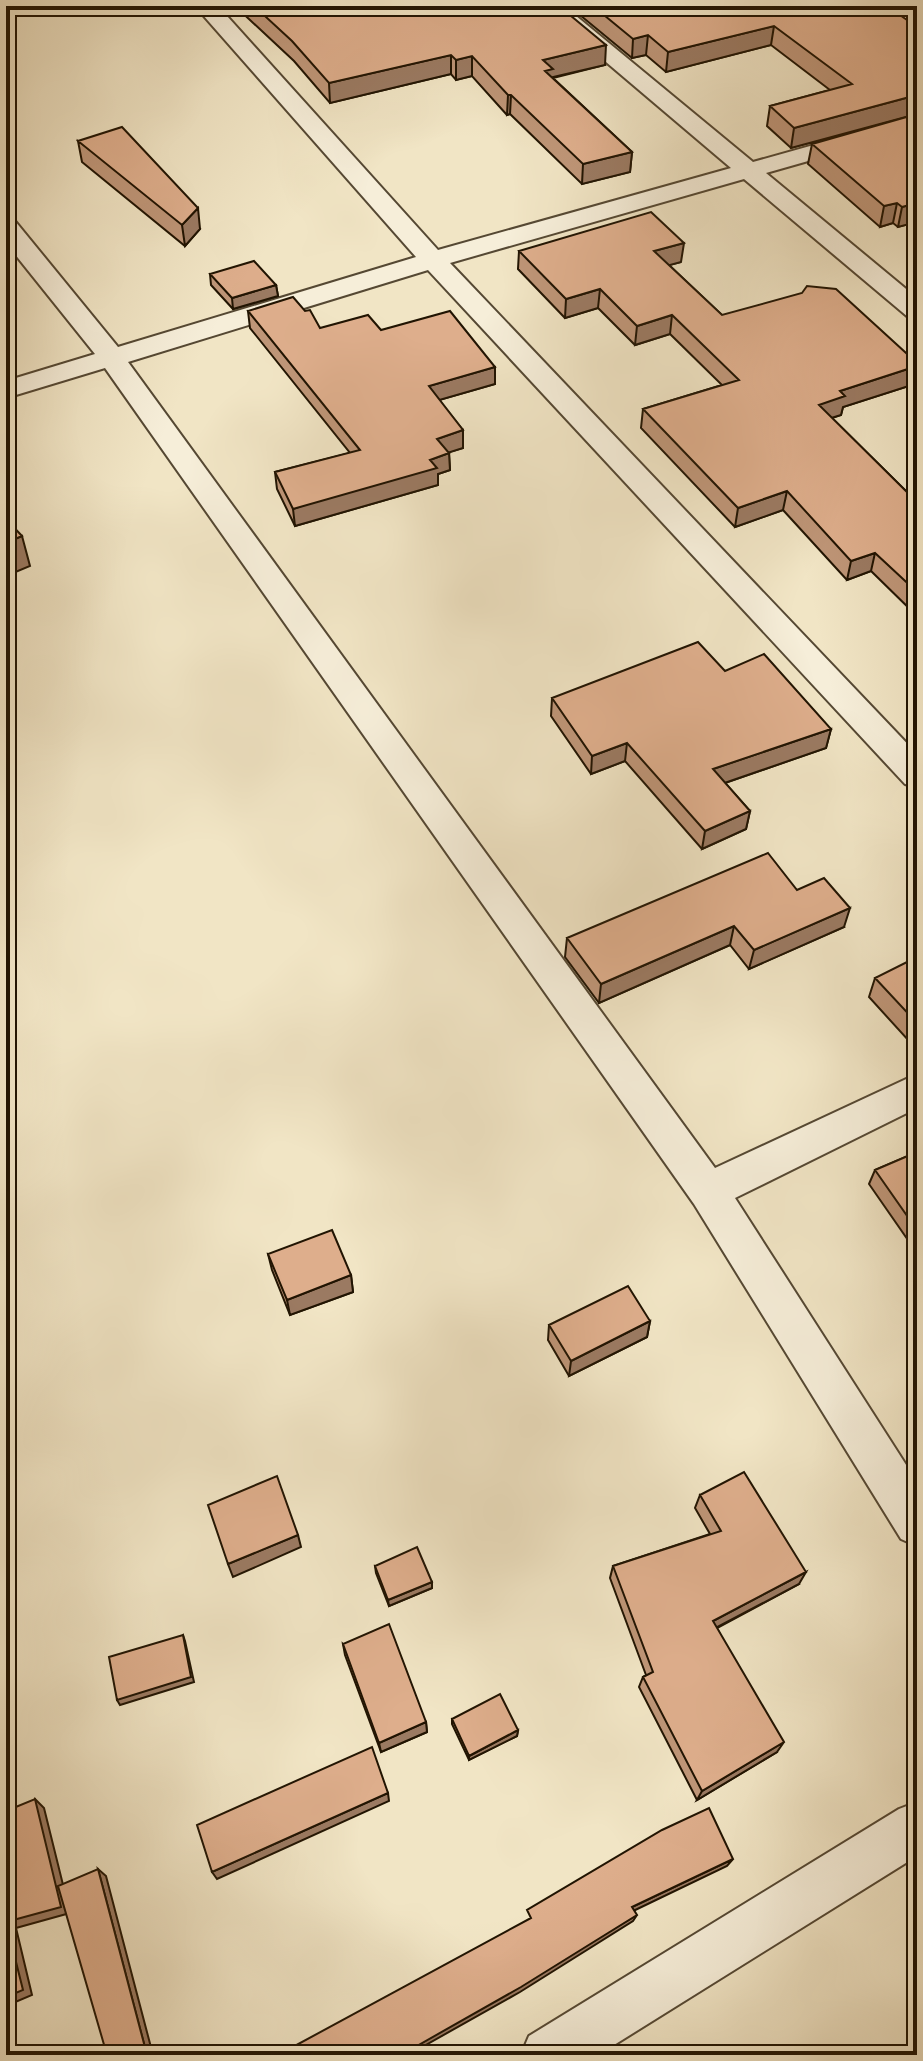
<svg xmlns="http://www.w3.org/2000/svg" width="923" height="2061" font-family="'Gentium Book Plus',serif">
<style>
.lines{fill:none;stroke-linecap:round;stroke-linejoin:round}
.minor-casing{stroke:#554833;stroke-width:4}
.minor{fill:#f6eed9;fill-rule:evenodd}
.wall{fill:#bf9678;stroke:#211402;stroke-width:2}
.shaded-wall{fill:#9b7a62;stroke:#211402;stroke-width:2}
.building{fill:#deae8c;stroke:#211402;stroke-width:2}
</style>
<rect width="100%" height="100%" fill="#f1e5c5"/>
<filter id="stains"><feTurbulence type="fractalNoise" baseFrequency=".0025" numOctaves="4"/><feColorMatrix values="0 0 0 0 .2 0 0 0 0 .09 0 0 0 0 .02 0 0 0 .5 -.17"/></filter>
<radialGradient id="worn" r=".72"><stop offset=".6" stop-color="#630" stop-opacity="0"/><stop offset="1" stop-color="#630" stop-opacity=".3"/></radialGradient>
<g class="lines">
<!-- minor casing -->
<g class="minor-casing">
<path id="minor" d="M195,6h23l220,244 293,-82 -191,-162h24l189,156 164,-46v14l-151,43 151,125v21l-9,-2 -164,-138 -294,84 467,491v33l-12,-3 -477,-514 -300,92 587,806 202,-94v34l-182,90 182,284v64l-16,-7 -207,-335 -589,-836 -99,30v-17l89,-27 -89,-111v-25l9,3 103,126 298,-90z
M884,6h25l8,6v17l-8,-2z
M917,1802v54l-319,199h-77l8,-19 370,-227z"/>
</g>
<!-- minor -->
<use href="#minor" class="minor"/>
</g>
<!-- wall -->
<path class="wall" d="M235,6h324l46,59 -52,13 79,74 -2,20 -48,12 -72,-70 -3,1 -35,-39 -16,4 -5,-6 -121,29 -36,-42z
M569,6h318l30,108 -126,34 -24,-22 3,-20 60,-16 -59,-45 -105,27 -20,-17 -14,3z
M917,114v108l-19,5 -5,-4 -13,4 -72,-63 4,-20z
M78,141l122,88 -15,17 -103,-84z
M519,251l162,11 -12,3 53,50 195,48v11l-2,10 -72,23 -2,8 -9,3 85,84v114l-46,-45 -24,9 -64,-70 -48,17 -94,-99 2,-19 79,-24 -52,-51 -35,11 -37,-37 -33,10 -47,-49z
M210,274l66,11 2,11 -45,13 -22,-24z
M248,311l72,17 61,2 114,37v17l-56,16 24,30v18l-14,4 1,18 -12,4v11l-143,41 -18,-37 -2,-17 75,-19 -100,-125z
M725,671l106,58 -5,19 -101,35 25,28 -4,18 -44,20 -77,-88 -34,13 -40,-58 1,-18z
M797,890l47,37 -95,42 -19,-24 -131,58 -34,-46 2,-19z
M917,966v70l-8,5 -40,-44 6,-19z
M917,1152v101l-48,-69 6,-14z
M268,1254l83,21 2,17 -63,23 -18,-45z
M650,1321l-3,16 -78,39 -21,-36 1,-15z
M700,1495l99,89 -82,44 60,124 -80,48 -58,-113 4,-10 3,-2 -36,-97 3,-12 97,-32 -15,-26z
M375,1566l57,16v6l-43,18 -13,-33z
M343,1644l83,78 1,10 -46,20 -36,-97z
M452,1719l66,11 -1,6 -48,24 -17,-36z"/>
<!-- shaded-wall -->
<path class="shaded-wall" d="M774,26l-3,19 -105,27 2,-20z
M648,35l-2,20 -14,3 1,-19z
M606,45l-1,20 -52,12 -1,12 -7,2 -2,-31z
M451,55v19l-121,29 -1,-20z
M472,56v20l-16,4v-20z
M508,95h3l-1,19 -3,1z
M917,95v19l-126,34 3,-20z
M632,152l-2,20 -48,12 1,-20z
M897,203l-4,20 -13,4 4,-21z
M917,203v19l-19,5 4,-20z
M198,208l2,21 -15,17 -3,-21z
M684,243l-3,19 -29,8 2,-19z
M276,285l2,11 -45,13 -1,-11z
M600,289l-2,19 -33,10 1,-19z
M672,315l-2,19 -35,11 2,-19z
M917,366v8l-2,10 -72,23 -2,8 -26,8 4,-18 21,-14z
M495,367v17l-66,19v-17z
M463,430v18l-25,8 -1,-17z
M449,453l1,17 -12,4v11l-143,41 -2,-17z
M787,491l-4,19 -48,17 3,-19z
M22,536l8,30 -24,10v-33z
M875,553l-4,18 -24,9 4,-19z
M831,729l-5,19 -116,40 3,-19z
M627,743l-2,18 -34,13 1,-18z
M750,811l-4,18 -44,20 3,-18z
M850,908l-6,19 -95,42 5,-19z
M734,926l-4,19 -131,58 2,-19z
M916,1022h1v14l-8,5z
M351,1275l2,17 -63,23 -3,-15z
M650,1321l-3,16 -78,39 2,-15z
M298,1535l3,12 -68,30 -5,-13z
M806,1572l-7,12 -91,48 5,-11z
M432,1582v6l-43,18 -1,-6z
M183,1635l2,6 9,41 -74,23 -3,-5z
M426,1722l1,10 -46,20 -2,-9z
M518,1730l-1,6 -48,24v-4z
M784,1742l-7,10 -80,48 5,-9z
M388,1793l1,8 -172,78 -5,-7z
M35,1799l9,9 26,105 -54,15 16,67 -26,11v-84z
M733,1859l-6,7 -98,47 3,-6z
M98,1869l8,7 47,179h-6z
M637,1915l-4,6 -113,71 -112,63h-7z"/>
<!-- building -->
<path class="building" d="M254,6h305l47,39 -63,15 10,9 -8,2 87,81 -49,12 -72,-69h-3l-36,-39 -16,4 -5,-5 -122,28 -37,-42z
M593,6h294l30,21v68l-123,33 -24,-22 82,-22 -78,-58 -106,26 -20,-17 -15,4z
M917,114v89l-15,4 -5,-4 -13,3 -72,-62z
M122,127l76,81 -16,17 -104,-84z
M651,212l33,31 -30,8 68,64 80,-22 5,-7 29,3 81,74v3l-77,25 5,5 -26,9 98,97v90l-42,-39 -24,8 -64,-70 -49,17 -95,-99 96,-29 -67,-65 -35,11 -37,-37 -34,10 -47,-48z
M254,261l22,24 -44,13 -22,-24z
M293,297l12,14 5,-1 10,18 48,-13 13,15 69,-19 45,56 -66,19 34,44 -26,9 12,14 -19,7 7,8 -144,41 -18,-37 85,-22 -112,-139z
M6,519l16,17 -16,7z
M698,642l27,29 39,-17 67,75 -118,40 37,42 -45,20 -78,-88 -35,13 -40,-58z
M768,853l29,37 27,-12 26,30 -96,42 -20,-24 -133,58 -34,-46z
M911,960l6,6 -1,56 -41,-44z
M917,1152v78l-42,-60z
M332,1230l19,45 -64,25 -19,-46z
M628,1286l22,35 -79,40 -22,-36z
M744,1472l62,100 -93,49 71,121 -82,49 -59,-114 10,-5 -40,-106 108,-35 -21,-36z
M277,1476l21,59 -70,29 -20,-59z
M417,1547l15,35 -44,18 -13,-34z
M389,1624l37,98 -47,21 -36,-99z
M183,1635l8,42 -74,23 -8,-43z
M500,1694l18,36 -49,26 -17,-37z
M372,1747l16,46 -176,79 -15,-47z
M35,1799l26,108 -55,15 17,68 -17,7v-186z
M709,1808l24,51 -101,48 5,8 -116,72 -120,68h-123l253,-137 -4,-8 135,-80z
M98,1869l49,186h-40l-49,-169z"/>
<!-- margin -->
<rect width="923" height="2061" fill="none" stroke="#f1e5c5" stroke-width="32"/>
<rect x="8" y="8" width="907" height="2045" fill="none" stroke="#211402" stroke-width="4"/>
<rect x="16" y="16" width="891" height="2029" fill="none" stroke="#211402" stroke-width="2"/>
<rect width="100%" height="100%" filter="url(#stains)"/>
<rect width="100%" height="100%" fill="url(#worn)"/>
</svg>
